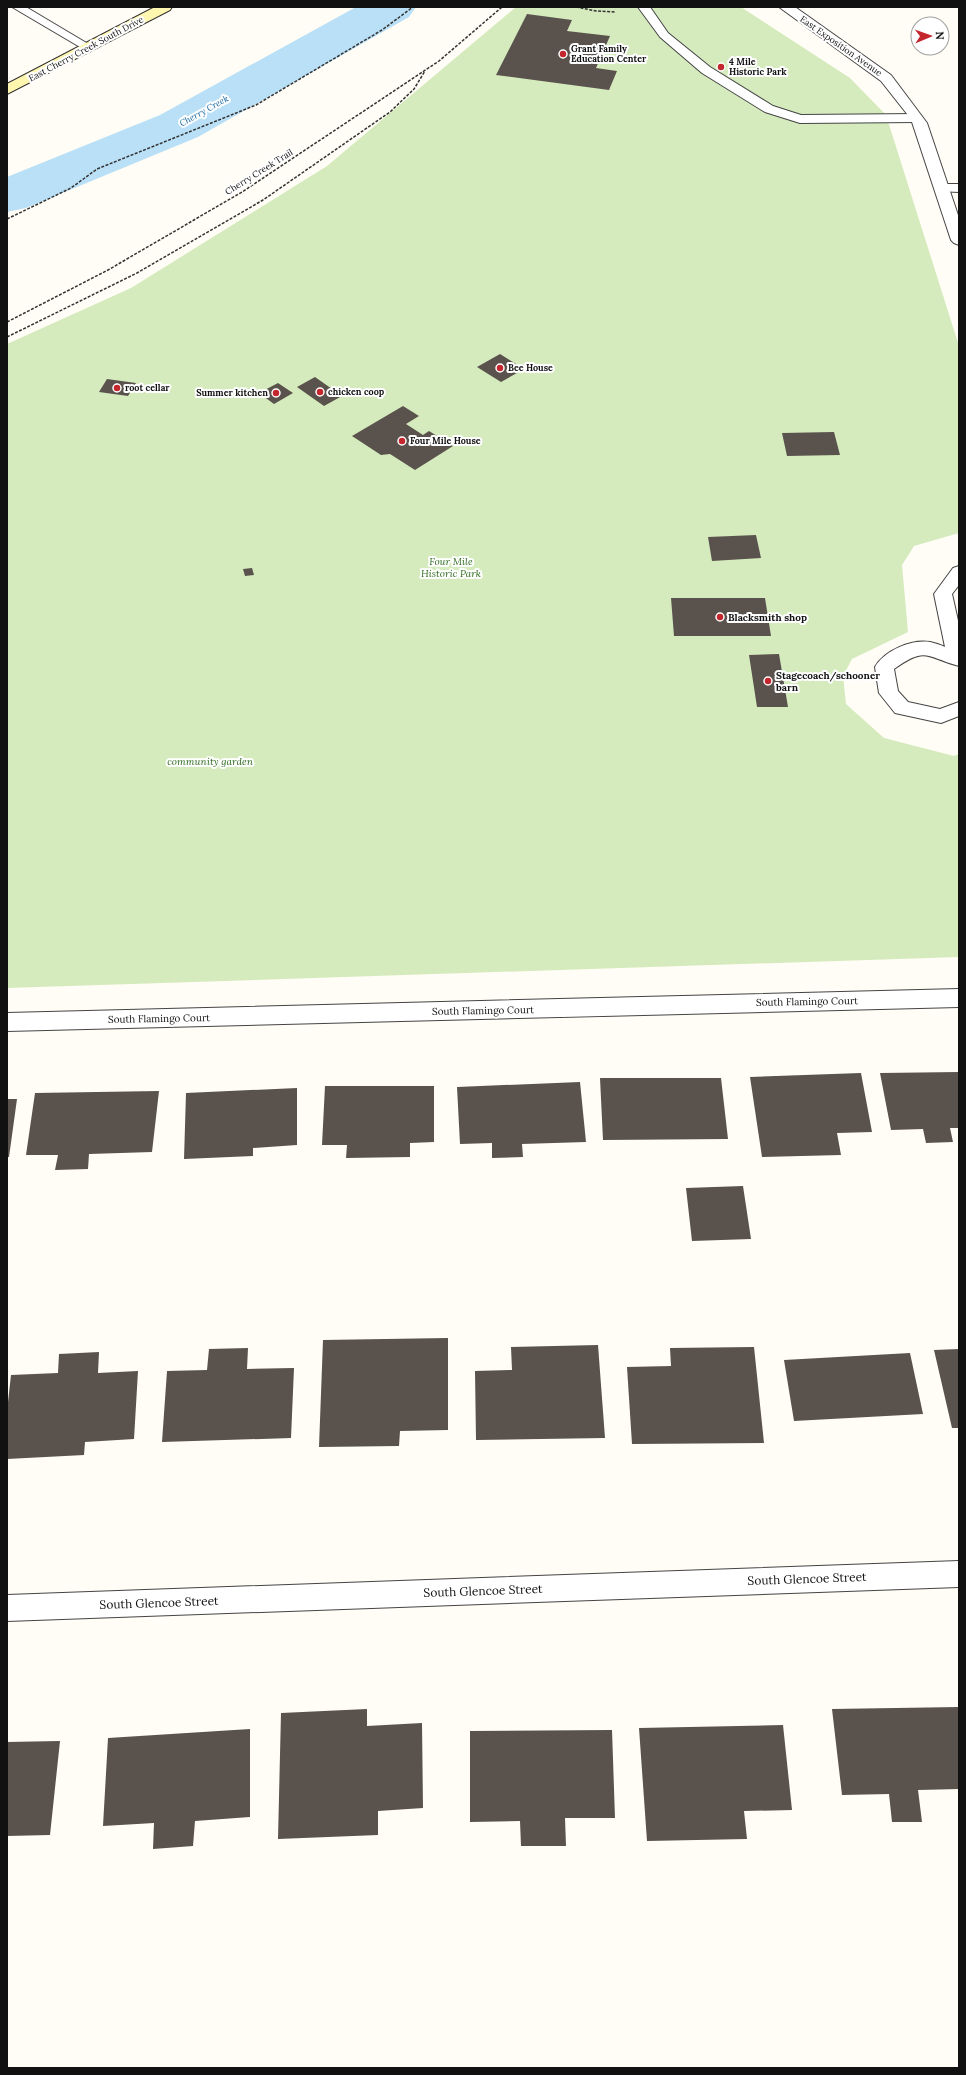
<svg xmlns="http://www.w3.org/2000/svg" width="966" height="2075" font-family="Lora,serif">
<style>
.green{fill:#d5ebbd}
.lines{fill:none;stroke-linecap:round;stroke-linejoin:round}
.river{fill:#b9e0f7;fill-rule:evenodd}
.building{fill:#5a524d}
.lane-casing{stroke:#444;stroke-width:2}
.street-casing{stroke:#444;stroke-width:2}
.secondary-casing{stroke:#333;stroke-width:2}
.path{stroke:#333;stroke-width:1.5;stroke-dasharray:3 1.5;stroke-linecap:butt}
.lane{fill:#fff;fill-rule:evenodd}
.street{fill:#fff;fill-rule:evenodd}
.secondary{fill:#fff6b0;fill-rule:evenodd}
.poi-dot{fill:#c4262e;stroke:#fff;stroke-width:1.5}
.labels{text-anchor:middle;stroke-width:4;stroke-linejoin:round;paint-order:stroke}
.far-street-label{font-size:9px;fill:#111;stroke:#fff}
.far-poi-label{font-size:9px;font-weight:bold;fill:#111;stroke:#fff;text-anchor:start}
.far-water-label{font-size:9px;font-style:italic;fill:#1768a6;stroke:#fff}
.park-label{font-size:10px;font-style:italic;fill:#2f6b1f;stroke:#fff}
.poi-label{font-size:10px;font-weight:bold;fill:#111;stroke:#fff;text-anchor:start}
.street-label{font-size:10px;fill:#111;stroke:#fff}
.near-street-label{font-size:12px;fill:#111;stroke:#fff}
</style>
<rect width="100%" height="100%" fill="#fffdf5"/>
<!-- green -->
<path class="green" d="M516,7h225l109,71 36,37 73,231v187l-45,13 -12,19 6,67 -56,27 -9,17 3,28 38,34 70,18 5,-2v203l-952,31v-644l124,-56 196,-122z"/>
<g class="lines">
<!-- river -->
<path class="river" d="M356,7h60l-7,10 -211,120 -172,71 -19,4v-35l153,-62z"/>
</g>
<!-- building -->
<path class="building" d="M527,14l45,6 -5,11 43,5 -14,32 21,3 -8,19 -113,-15z
M500,354l24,15 -23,13 -24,-15z
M315,377l27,19 -18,10 -27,-19z
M107,379l29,4 -8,13 -29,-4z
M278,383l15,10 -19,11 -15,-11z
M403,406l16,10 -13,8 17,11 6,-4 24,15 -38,24 -25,-16 -9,1 -29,-19z
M834,432l6,23 -53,1 -5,-23z
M756,535l5,23 -49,3 -4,-24z
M252,568l2,7 -9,1 -2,-7z
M671,598h94l6,38h-97z
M779,654l9,53h-31l-8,-52z
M959,1072v56h-9l3,14 -27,1 -3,-14 -32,1 -11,-57z
M861,1073l11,59 -35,1 4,22 -79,2 -12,-80z
M600,1078h121l7,61 -125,1z
M580,1082l6,60 -64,2 1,13 -31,1v-15l-32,1 -3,-57z
M325,1086h109v56l-24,1v14l-64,1 1,-13h-25z
M297,1088v57l-44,3v8l-69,3 2,-66z
M159,1091l-7,61 -63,2 -1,15 -33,1 3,-15h-32l9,-62z
M7,1099h10l-8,58h-2z
M743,1186l8,53 -59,2 -6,-53z
M448,1338v92l-48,1 -1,15 -80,1 4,-107z
M598,1345l7,93 -129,2 -1,-69 37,-1 -1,-23z
M754,1347l10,96 -132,1 -5,-77 44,-1 -1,-18z
M248,1348l-1,21 47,-1 -3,70 -129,4 5,-71 40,-1 2,-21z
M959,1349v79h-7l-18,-78z
M99,1352l-1,21 40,-2 -4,68 -49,3 -1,13 -77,4v-48l4,-36 47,-2 1,-19z
M910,1353l13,61 -129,7 -10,-61z
M959,1707v82l-41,1 4,32h-30l-3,-28 -47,1 -10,-86z
M367,1709v17l55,-3 1,85 -45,3v24l-100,4 3,-126z
M783,1725l9,85 -48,1 3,28 -100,2 -8,-113z
M250,1729v88l-55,4 -2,25 -40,3 1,-26 -51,3 5,-88z
M612,1730l3,88h-50l1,28h-45l-1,-25 -50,1v-91z
M60,1741l-10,94 -43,1v-94z"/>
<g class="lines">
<!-- lane casing -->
<g class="lane-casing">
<path id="lane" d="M12,7h14l69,41 -6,4 -4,-2z
M638,7h12l18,26 42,34 63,39 28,9 116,-1 6,4 -6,4 -117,1 -35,-11 -63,-39 -42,-36z
M942,184h17v8l-22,-1 -1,-3z"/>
</g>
<!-- street casing -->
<g class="street-casing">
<path id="street" d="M779,7h16l96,68 36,48 32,95v27l-5,-2 -3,-3 -40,-121 -30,-38z
M959,566v19l-7,9 7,31v41c-33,-9 -33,-20 -65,3l4,22 10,11 32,7 19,-7v14l-18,7 -46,-10 -16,-20 -4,-26c9,-16 36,-28 55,-25 5,1 11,3 15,5l-11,-53 19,-26z
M959,989v18l-952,24v-18z
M959,1561v26l-952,34v-26z"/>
</g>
<!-- secondary casing -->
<g class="secondary-casing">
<path id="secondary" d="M155,7h17l-2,3 -163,84v-10z"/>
</g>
<!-- path -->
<path class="path" d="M576,7l20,4 20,1
M7,219l64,-31 26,-19 159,-64 126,-75 31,-23
M7,322l101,-52 134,-78 197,-131 63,-54
M7,337l130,-64 126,-73 127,-88 24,-23 11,-18"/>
<!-- lane -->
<use href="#lane" class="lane"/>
<!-- street -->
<use href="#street" class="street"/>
<!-- secondary -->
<use href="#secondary" class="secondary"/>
</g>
<!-- markers -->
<g class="poi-dot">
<circle cx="563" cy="54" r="4"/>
<circle cx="721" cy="67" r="4"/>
<circle cx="500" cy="368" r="4"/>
<circle cx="117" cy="388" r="4"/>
<circle cx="320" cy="392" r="4"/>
<circle cx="276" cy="393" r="4"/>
<circle cx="402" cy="441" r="4"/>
<circle cx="720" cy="617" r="4"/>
<circle cx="768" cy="681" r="4"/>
</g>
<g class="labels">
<!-- far-street labels -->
<g class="far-street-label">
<text transform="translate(841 46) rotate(35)" y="3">East Exposition Avenue</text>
<text transform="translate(86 49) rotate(-28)" y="3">East Cherry Creek South Drive</text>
<text transform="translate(259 172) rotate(-32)" y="3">Cherry Creek Trail</text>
</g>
<!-- far-poi labels -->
<g class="far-poi-label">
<text x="571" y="52">Grant Family<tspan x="571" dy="10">Education Center</tspan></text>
<text x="729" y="65">4 Mile<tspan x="729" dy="10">Historic Park</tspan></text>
<text x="508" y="371">Bee House</text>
<text x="125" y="391">root cellar</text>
<text x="328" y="395">chicken coop</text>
<text x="268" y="396" text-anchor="end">Summer kitchen</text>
<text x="410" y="444">Four Mile House</text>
</g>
<!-- far-water labels -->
<g class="far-water-label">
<text transform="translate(204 111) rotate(-29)" y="3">Cherry Creek</text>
</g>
<!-- park labels -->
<g class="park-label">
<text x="451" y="565">Four Mile<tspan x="451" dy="12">Historic Park</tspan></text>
<text x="210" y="765">community garden</text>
</g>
<!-- poi labels -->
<g class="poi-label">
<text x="728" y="621">Blacksmith shop</text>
<text x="776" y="679">Stagecoach/schooner<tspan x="776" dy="12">barn</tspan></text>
</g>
<!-- street labels -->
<g class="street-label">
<text transform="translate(807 1001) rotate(-1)" y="4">South Flamingo Court</text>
<text transform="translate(483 1010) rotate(-1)" y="4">South Flamingo Court</text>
<text transform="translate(159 1018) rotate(-1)" y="4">South Flamingo Court</text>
</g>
<!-- near-street labels -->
<g class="near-street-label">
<text transform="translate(807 1579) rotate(-2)" y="4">South Glencoe Street</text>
<text transform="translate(483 1591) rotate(-2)" y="4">South Glencoe Street</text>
<text transform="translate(159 1603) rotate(-2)" y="4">South Glencoe Street</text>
</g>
</g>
<!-- border -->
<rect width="966" height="2075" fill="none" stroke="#111111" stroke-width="16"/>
<!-- north arrow -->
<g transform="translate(930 36) rotate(88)"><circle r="19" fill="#ffffff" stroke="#a0a0a0"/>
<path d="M0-3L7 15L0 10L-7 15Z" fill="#c4262e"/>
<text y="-6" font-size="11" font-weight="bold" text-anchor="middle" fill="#111111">N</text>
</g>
</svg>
